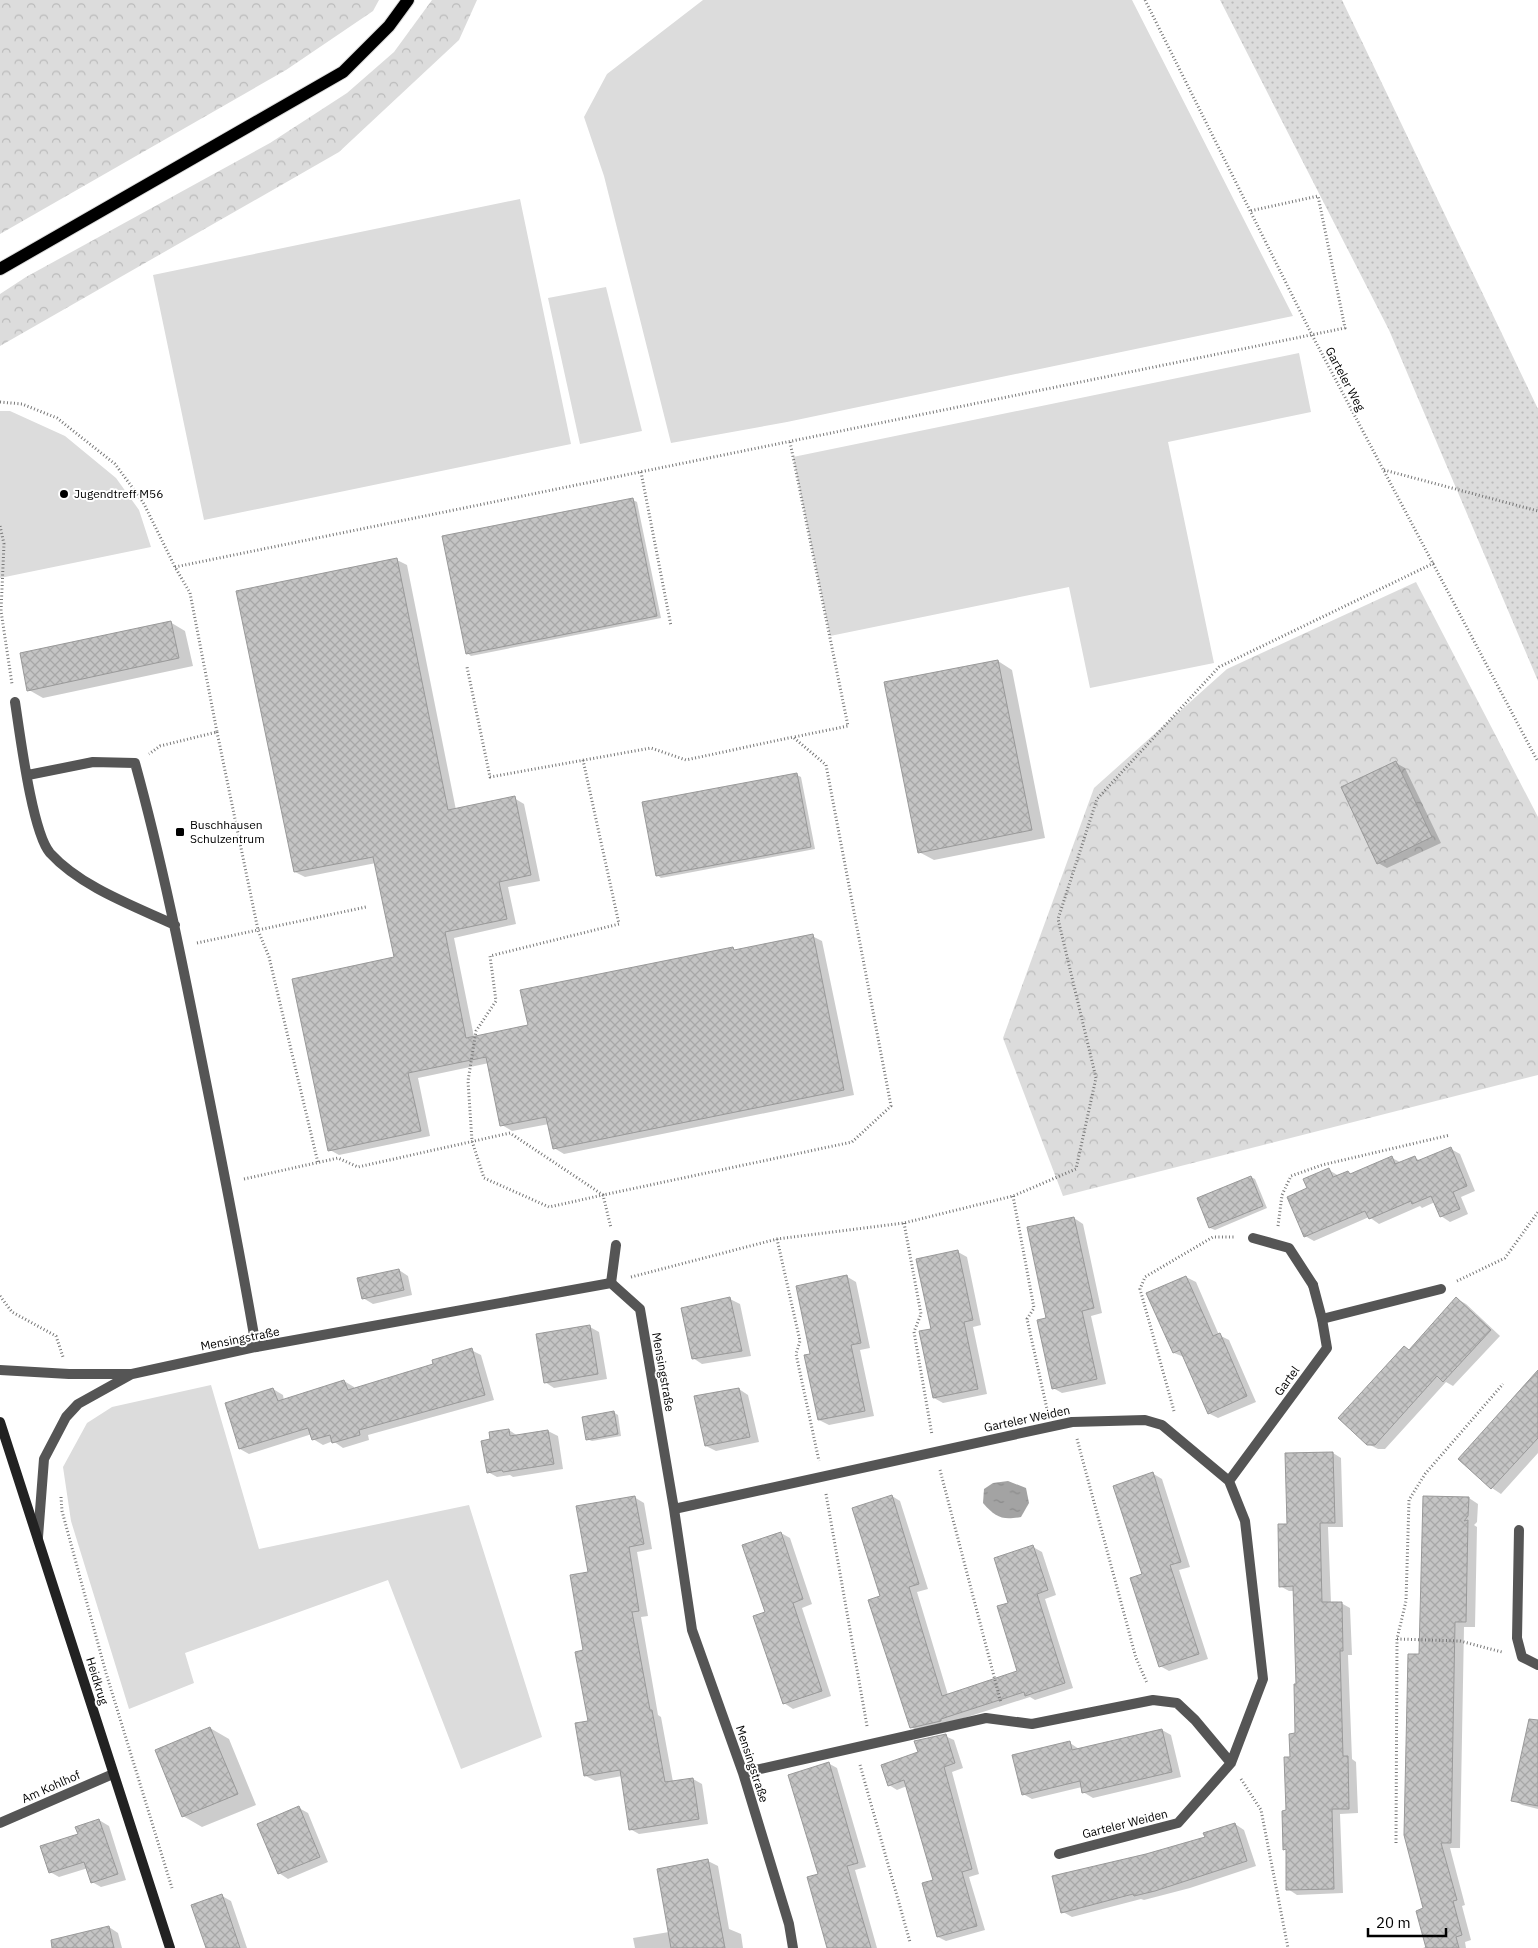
<svg xmlns="http://www.w3.org/2000/svg" width="1538" height="1948" font-family="'IBM Plex Sans',sans-serif">
<style>
.green{fill:#dcdcdc}
.forest{fill:url(#forest-crowns)}
.park{fill:url(#park-dots)}
.water{fill:url(#water-ripples)}
.shadow{fill:#0003}
.building{fill:url(#building-cross-hatch);stroke:#999}
.lines{fill:none;stroke-linecap:round;stroke-linejoin:round}
.primary-casing{stroke:#dbdbdb;stroke-width:14}
.path{stroke:#777;stroke-width:3;stroke-dasharray:1 2.5;stroke-linecap:butt}
.lane{stroke:#555;stroke-width:10}
.street{stroke:#555;stroke-width:10}
.secondary{stroke:#222;stroke-width:10}
.primary{stroke:#000;stroke-width:12}
.poi-dot{fill:#000;stroke:#fff;stroke-width:2}
.labels{text-anchor:middle;stroke-width:4;stroke-linejoin:round;paint-order:stroke}
.street-label{font-size:12px;fill:#000;stroke:#fff}
.poi-label{font-size:12px;fill:#000;stroke:#fff;text-anchor:start}
</style>
<defs>
<pattern id="forest-crowns" width="20" height="18" patternUnits="userSpaceOnUse" patternTransform="scale(1.25)"><rect width="20" height="18" fill="#dcdcdc"/><path d="M2 6a3 3 0 1 1 6 0M12 15a3 3 0 1 1 6 0" fill="none" stroke="#bbb"/></pattern>
<pattern id="park-dots" width="8" height="8" patternUnits="userSpaceOnUse" patternTransform="scale(1.25)"><rect width="8" height="8" fill="#dcdcdc"/><path d="M2 2h.1M6 6h.1" fill="none" stroke="#bbb" stroke-width="1.8" stroke-linecap="round"/></pattern>
<pattern id="water-ripples" width="26" height="14" patternUnits="userSpaceOnUse" patternTransform="scale(1.25)"><rect width="26" height="14" fill="#a3a3a3"/><path d="M2 4q2-2 4 0t4 0M15 11q2-2 4 0t4 0" fill="none" stroke="#8b8b8b"/></pattern>
<pattern id="building-cross-hatch" width="8" height="8" patternUnits="userSpaceOnUse" patternTransform="scale(1.25)"><rect width="8" height="8" fill="#c4c4c4"/><path d="M0 0l8 8M0 8l8-8" fill="none" stroke="#a7a7a7"/></pattern>
</defs>
<rect width="100%" height="100%" fill="#fff"/>
<!-- green -->
<path class="green" d="M703,0h429l161,316 -506,106 -116,21 -67,-267 -20,-59 23,-43z
M520,199l51,245 -367,76 -51,-245z
M606,287l36,144 -62,13 -32,-146z
M1299,353l12,59 -143,30 46,221 -124,25 -21,-101 -239,49 -37,-179z
M0,411h10l55,25 51,42 23,32 12,37 -151,31z
M211,1385l48,164 210,-44 73,232 -81,32 -73,-189 -203,73 9,30 -65,26 -58,-188 -8,-54 24,-44 25,-16z"/>
<!-- forest -->
<path class="forest" d="M0,0h379l-6,11 -87,59 -286,164z
M432,0h45l-18,40 -120,112 -339,194v-52l26,-17 244,-134 77,-50 47,-41z
M1416,582l122,235v258l-475,121 -60,-158 91,-250 133,-119z"/>
<!-- park -->
<path class="park" d="M1220,0h122l196,409v272l-149,-351z"/>
<!-- water -->
<path class="water" d="M1008,1481l18,7 3,15 -8,14c-19,3 -25,1 -38,-14l1,-14 9,-6z"/>
<!-- shadow -->
<path class="shadow" d="M633,500l4,2 24,116 -190,38 -4,-3z
M397,560l10,5 49,245 58,-12 10,6 16,77 -32,6 8,37 -62,14 20,99 55,-11 204,-77 4,2 75,-15 10,5 32,154 -290,59 -10,-6 -5,-24 -37,7 -10,-6 -13,-62 -71,15 12,58 -91,19 -9,-5 65,-192 -19,-95 -71,14 -10,-5z
M170,622l15,9 8,35 -150,32 -14,-8z
M998,661l14,9 33,168 -111,22 -15,-8z
M1396,763l9,5 36,75 -54,25 -9,-5z
M797,775l4,2 14,72 -154,29 -4,-3z
M1451,1149l9,5 15,37 -14,6 7,17 -18,8 -9,-6 -6,-14 -13,6 -2,-2 -41,18 -10,-7 -55,24 -9,-5 3,-47 21,-19 10,6 9,-4 4,3 40,-17 10,5 13,-5 6,3z
M1251,1177l4,2 12,29 -52,22 -5,-2 -12,-29z
M1074,1218l9,6 19,89 -11,3 15,68 -44,9 -9,-5 -5,-69z
M958,1252l9,5 14,68 -8,2 14,67 -44,9 -9,-5 -2,-68z
M399,1270l9,6 4,19 -39,9 -10,-6z
M846,1276l10,6 14,66 -10,2 14,66 -45,9 -10,-5 -8,-66z
M1186,1277l10,5 23,53 10,5 27,62 -38,16 -10,-5 -24,-56 -10,-4z
M730,1299l10,5 11,52 -49,8 -9,-6z
M1457,1299l9,5 34,32 -47,50 -7,-4 -61,67h-7l-10,-5 42,-94z
M590,1327l9,5 8,47 -53,9 -9,-6z
M471,1350l10,5 13,45 -126,35 1,5 -26,8 -10,-7 -10,4 -10,-6 -1,-5 -63,20 -9,-5 33,-60 10,6 1,6 60,-20 10,6v2l81,-25z
M1538,1385v68l-37,41 -9,-6 -32,-29z
M739,1389l9,6 11,47 -43,9 -10,-5z
M613,1412l5,3 3,21 -29,5 -5,-2z
M509,1430l9,6 30,-5 10,5 5,33 -50,8 -3,-2 -13,2 -9,-5z
M1333,1453l8,5 2,69h-15l3,76h10l9,5 2,47h-4l4,104 4,3 2,51 -18,1 3,79 -46,2 -9,-6 -1,-39 -2,-1 6,-91 5,-24 1,-49 -3,-94h-5l-9,-5 8,-61z
M1152,1473l10,6 28,88 -11,3 29,89 -39,12 -9,-5 -16,-91z
M892,1496l8,5 28,88 -11,3 31,103 71,-23 -9,-68 23,-57 9,5 14,43 -11,4 28,89 -38,12 -5,-3 -110,35 -9,-5 -29,-130z
M634,1497l10,6 8,46 -15,3 11,64 -7,1 17,98 3,2 12,65 20,-3 9,5 6,40 -69,10 -9,-5 -8,-53 -27,5 -9,-5 3,-54 -5,-71 5,-78z
M1469,1498l9,6 -1,18 -3,3 3,2 -2,100h-11l-4,221h-10l15,57 -3,1 9,34 -6,2 1,6h-43l4,-2 -6,-290z
M781,1533l9,5 22,66 -10,4 29,88 -38,13 -9,-6 -18,-90z
M210,1728l19,11 27,66 -54,22 -19,-11z
M1162,1730l9,5 10,42 -88,21 -10,-6 -1,-5 -50,12 -9,-5 47,-51 9,6z
M945,1736l9,4 9,28 -11,4 27,102 -10,3 16,53 -39,11 -8,-4 -4,-56 -27,-95 -10,4 -8,-5z
M1538,1753v56l-16,-4 -9,-5z
M828,1763l9,5 29,99 -11,3 22,78h-49l-8,-73z
M299,1808l9,5 20,49 -40,17 -9,-6z
M99,1820l10,6 17,54 -25,7 -9,-5 -4,-14 -29,9 -9,-5 29,-37z
M1235,1824l9,6 12,36 -66,22 -46,12 -3,-1 -69,18 -9,-5 84,-57 59,-17z
M708,1861l10,5 11,63 12,5 2,14h-108l-2,-10 36,-6z
M222,1896l9,5 16,47h-40z
M109,1927l9,6 4,15h-62z"/>
<!-- building -->
<path class="building" d="M633,498l24,118 -191,38 -24,-118z
M397,558l51,252 67,-14 16,79 -32,7 8,37 -62,13 21,106 62,-13 -8,-35 213,-43 1,3 79,-16 31,156 -291,59 -7,-32 -46,9 -14,-69 -78,16 13,58 -93,20 -36,-172 102,-22 -21,-100 -79,15 -58,-281z
M171,621l8,37 -152,33 -7,-38z
M998,660l34,170 -114,23 -34,-171z
M1396,761l36,76 -55,27 -36,-77z
M797,773l14,74 -155,29 -14,-74z
M1451,1147l16,39 -14,6 7,17 -20,8 -9,-21 -19,8 -1,-3 -42,18 -4,-8 -61,26 -17,-40 20,-9 -4,-9 26,-11 4,9 15,-6 2,3 42,-18 3,8 20,-8 2,5z
M1251,1176l12,30 -54,22 -12,-30z
M1074,1217l20,91 -12,3 15,68 -45,10 -15,-69 9,-2 -19,-91z
M958,1250l15,70 -9,2 14,67 -45,9 -14,-67 12,-2 -15,-70z
M399,1269l5,21 -42,9 -5,-21z
M847,1275l14,68 -10,2 14,66 -47,9 -14,-65 6,-1 -14,-68z
M1186,1276l27,60 7,-3 27,63 -39,18 -28,-64 -7,3 -27,-60z
M730,1297l12,54 -50,8 -11,-51z
M1456,1297l35,33 -48,52 -6,-6 -62,69h-8l-29,-27 66,-72 5,4z
M590,1325l8,49 -54,9 -8,-49z
M472,1348l13,47 -126,35 1,5 -28,8 -2,-8 -18,5 -4,-12 -69,21 -14,-46 48,-15 5,13 66,-21 4,10 85,-26 -1,-4z
M1538,1370v68l-47,51 -33,-30z
M739,1388l11,49 -45,9 -11,-50z
M614,1411l4,23 -32,6 -4,-23z
M509,1429l1,7 38,-6 6,34 -51,8 -1,-2 -15,3 -6,-32 9,-2 -1,-7z
M1333,1452l2,71h-15l2,79h20l1,49h-3l3,105h5l1,53h-17l2,80 -48,1v-41l-3,1 -1,-39 4,-1 -2,-53h6l-1,-23 6,-1 -1,-49h2l-3,-98 -14,1 -1,-63h9l-2,-71z
M1153,1472l28,90 -11,3 29,89 -40,13 -29,-89 12,-4 -29,-88z
M892,1495l27,89 -10,3 33,109 75,-25 -20,-65 11,-3 -14,-45 39,-13 15,45 -11,4 28,89 -40,13 -1,-4 -83,27v2l-31,7 -42,-128 12,-4 -28,-88z
M635,1496l9,48 -15,3 10,64 -7,1 18,98h2l13,72 28,-4 6,41 -70,11 -9,-60 -36,6 -9,-53 13,-2 -13,-69 8,-2 -13,-75 18,-3 -12,-66z
M1423,1496l46,1 -1,19 -4,5 4,-1 -2,102h-11l-4,221h-10l16,57 -4,1 9,34 -6,2 3,11h-33l-10,-37 7,-3 -19,-73 4,-181h11z
M781,1532l22,67 -10,4 29,88 -39,13 -30,-88 12,-4 -23,-67z
M1529,1719l9,1v86l-27,-5z
M210,1727l28,67 -56,23 -27,-67z
M1162,1729l10,43 -90,21 -2,-12 -58,14 -10,-40 58,-14 2,9z
M946,1734l9,29 -11,4 28,102 -10,3 15,54 -40,11 -15,-54 11,-3 -29,-100 -16,6 -7,-21 37,-13 -4,-11z
M829,1762l29,101 -11,3 24,82h-44l-20,-71 11,-3 -30,-99z
M299,1806l21,51 -42,17 -21,-50z
M99,1819l19,55 -27,9 -7,-21 -35,11 -9,-27 38,-12 -3,-7z
M1235,1823l12,38 -92,30 -21,5 -1,-2 -72,19 -9,-37 94,-22 59,-17 -2,-4z
M708,1859l17,89h-54l-14,-79z
M222,1894l18,54h-34l-15,-43z
M109,1926l5,22h-62l-1,-8z"/>
<g class="lines">
<!-- primary casing -->
<g class="primary-casing">
<path id="primary" d="M0,269l343,-197 46,-46 19,-26"/>
</g>
<!-- path -->
<path class="path" d="M1145,0l167,335 226,427
M0,402l22,2 35,14 58,46 28,38 32,65 15,26 27,139 -57,14 -11,8
M790,442l58,284 -54,11
M1384,470l154,41
M641,472l30,154
M0,526l4,18 -3,67 11,73
M175,567l1170,-239 -27,-132 -68,15
M217,732l41,198 11,27 49,206
M583,760l36,164 -129,32 6,45 -20,30 -8,50 4,60 12,37 65,29 54,-12 8,33
M197,943l169,-36
M244,1179l94,-21 20,9 152,-34 93,62 249,-53 39,-36 -65,-341 -33,-28 -107,23 -35,-12 -161,29 -23,-110
M1013,1196l21,112 -7,11 20,90
M904,1223l17,91 -7,18 18,103
M1278,1226l4,-31 9,-19 31,-11 128,-30
M777,1239l23,102 -4,13 23,107
M631,1277l146,-38 127,-16 109,-27 63,-27 20,-91 -38,-159 39,-120 122,-132 215,-104
M1457,1281l48,-23 33,-46
M0,1296l12,16 44,24 7,21
M1174,1411l-34,-122 5,-12 68,-40h22
M1077,1439l59,219 11,25
M940,1470l61,233
M826,1494l41,232
M61,1497l1,14 44,162 66,215
M1397,1639l63,2 42,11
M860,1765l50,177
M1241,1779l20,31 27,138
M1396,1843l1,-204 9,-38 3,-101 16,-26 78,-90"/>
<!-- lane -->
<path class="lane" d="M15,702c5,32 17,130 35,151 31,34 84,53 125,72
M28,775l65,-13 42,1c27,98 47,198 67,299 19,95 38,190 54,285
M1253,1238l36,10 24,37
M611,1283l5,-38
M1322,1319l119,-30
M1519,1530l-2,108 5,19 16,8"/>
<!-- street -->
<path class="street" d="M0,1370l69,4h63l124,-27 355,-64 29,26 34,200 18,121 51,143 46,151 4,24
M1229,1481l98,-133 -5,-29 -9,-34
M674,1509l398,-87 73,-2 17,5 67,56 16,40 18,158 -32,84 -53,60 -119,31
M38,1537l6,-78 22,-42 12,-13 54,-30
M743,1773l243,-55 46,6 121,-24 24,3 18,17 36,43
M0,1823l113,-49"/>
<!-- secondary -->
<path class="secondary" d="M0,1422l170,526"/>
<!-- primary -->
<use href="#primary" class="primary"/>
</g>
<!-- markers -->
<g class="poi-dot">
<circle cx="64" cy="494" r="5"/>
<rect x="175" y="827" width="10" height="10" rx="2.5"/>
</g>
<g class="labels">
<!-- street labels -->
<g class="street-label">
<text transform="translate(1345 379) rotate(62)" y="4">Garteler Weg</text>
<text transform="translate(240 1339) rotate(-11)" y="4">Mensingstraße</text>
<text transform="translate(663 1372) rotate(80)" y="4">Mensingstraße</text>
<text transform="translate(1287 1381) rotate(-54)" y="4">Gartel</text>
<text transform="translate(1027 1419) rotate(-12)" y="4">Garteler Weiden</text>
<text transform="translate(97 1681) rotate(73)" y="4">Heidkrug</text>
<text transform="translate(752 1764) rotate(72)" y="4">Mensingstraße</text>
<text transform="translate(51 1787) rotate(-24)" y="4">Am Kohlhof</text>
<text transform="translate(1125 1824) rotate(-14)" y="4">Garteler Weiden</text>
</g>
<!-- poi labels -->
<g class="poi-label">
<text x="74" y="498">Jugendtreff M56</text>
<text x="190" y="829">Buschhausen<tspan x="190" dy="14">Schulzentrum</tspan></text>
</g>
</g>
<!-- scale -->
<path d="M1368 1928v8h78v-8" fill="none" stroke="#000000" stroke-width="2.5"/>
<text x="1376" y="1928" font-size="15" fill="#000000" stroke="#ffffff" stroke-width="4" paint-order="stroke">20 m</text>
</svg>
